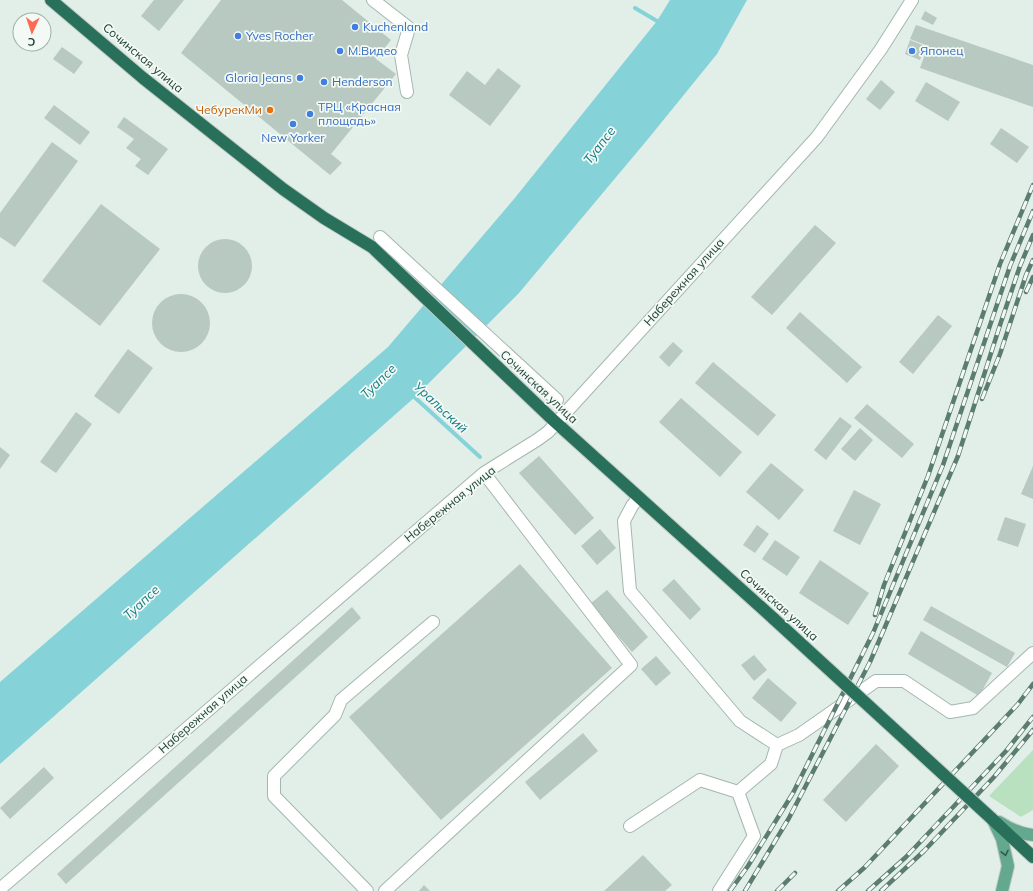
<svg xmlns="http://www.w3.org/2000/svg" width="1033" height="891" font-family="Mulish,sans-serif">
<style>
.green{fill:#b9e1c0}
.water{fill:#85d3d8}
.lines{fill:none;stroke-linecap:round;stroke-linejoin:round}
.stream{stroke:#85d3d8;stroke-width:4}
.building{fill:#b7c9c0}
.minor-casing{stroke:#a4b7af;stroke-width:14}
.major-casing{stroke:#c1cac6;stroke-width:14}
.highway-casing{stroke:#c1cac6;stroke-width:14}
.minor{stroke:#fff;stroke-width:12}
.major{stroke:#63a88f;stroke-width:12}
.highway{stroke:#29705b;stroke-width:12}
.rail-casing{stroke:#5b7c70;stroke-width:4.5}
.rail{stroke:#f3faf6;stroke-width:3;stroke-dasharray:9;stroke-linecap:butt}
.highway-bridge-casing{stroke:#c1cac6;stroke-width:14;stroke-linecap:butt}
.highway-bridge{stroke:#29705b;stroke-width:12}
.oneway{stroke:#315b4c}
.shop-dot{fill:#3f7fe0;stroke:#f3faf6;stroke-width:1.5}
.food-dot{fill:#e8710a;stroke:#f3faf6;stroke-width:1.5}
.labels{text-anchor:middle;stroke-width:3.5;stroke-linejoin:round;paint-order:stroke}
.shop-label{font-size:12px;fill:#366cbe;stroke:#f3faf6;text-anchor:start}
.street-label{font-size:12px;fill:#204135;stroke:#f3faf6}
.food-label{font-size:12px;fill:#c56008;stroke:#f3faf6;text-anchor:end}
.water-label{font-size:13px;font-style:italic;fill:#147b83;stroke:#f3faf6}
</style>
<rect width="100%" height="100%" fill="#e2eee8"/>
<!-- green -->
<path class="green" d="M1033,750v60l-12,7 -32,-21z"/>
<!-- water -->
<path class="water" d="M670,0h77l-30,54 -69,85 -129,154 -104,104 -415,367v-82l388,-335 126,-148 143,-178z"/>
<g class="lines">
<!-- stream -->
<path class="stream" d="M635,8l22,13
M411,394l69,63"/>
</g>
<!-- building -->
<path class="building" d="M154,0h30l-25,31 -18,-15z
M221,0h121l49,40 -15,19 20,15 -65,80 11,9 -12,12 -149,-122z
M925,11l12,7 -4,7 -12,-6z
M916,25l117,40v42l-113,-39 8,-22 -18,-7z
M910,40l15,6 -5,14 -15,-6z
M62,47l21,15 -9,12 -21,-15z
M498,68l23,18 -31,40 -41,-31 18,-24 18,14z
M881,80l14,12 -15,18 -14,-11z
M926,82l34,20 -12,19 -33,-20z
M54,105l36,27 -10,13 -36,-27z
M124,117l44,32 -20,26 -13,-9 6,-7 -15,-11 8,-9 -17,-12z
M1001,128l28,19 -12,16 -27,-19z
M52,142l26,19 -63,86 -15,-10v-24z
M101,204l59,45 -60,77 -58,-45z
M815,225l21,18 -64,72 -21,-18z
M198 266a27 27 0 1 1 54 0a27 27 0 1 1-54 0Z
M152 323a29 29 0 1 1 58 0a29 29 0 1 1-58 0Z
M800,312l62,55 -15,16 -61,-55z
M938,315l14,11 -39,48 -14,-12z
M673,342l10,9 -14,16 -10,-10z
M128,349l25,19 -34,46 -25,-18z
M713,362l63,53 -18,21 -63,-53z
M681,398l61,54 -22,25 -61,-55z
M867,404l47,40 -12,14 -48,-40z
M76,412l16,12 -36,49 -16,-11z
M840,417l12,9 -26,34 -12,-10z
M860,428l13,12 -18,21 -14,-12z
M0,447l10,8 -10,14z
M539,456l55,62 -19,17 -56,-62z
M771,463l33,27 -25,30 -33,-28z
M1033,466v33l-12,-5z
M854,490l27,14 -21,41 -27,-14z
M1005,517l21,7 -8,23 -21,-7z
M757,525l12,9 -14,19 -12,-8z
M600,529l16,19 -19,17 -16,-19z
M775,540l25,17 -13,19 -25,-17z
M820,560l49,33 -21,32 -49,-32z
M520,564l92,104 -171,152 -92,-103z
M674,579l27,30 -11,11 -28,-30z
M607,590l41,47 -16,15 -42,-48z
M931,606l84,47 -8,14 -84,-47z
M352,607l9,11 -295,266 -9,-10z
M921,631l71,42 -13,23 -71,-42z
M754,655l13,15 -13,11 -13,-16z
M656,656l15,17 -15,13 -15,-17z
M768,678l29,25 -16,19 -29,-24z
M583,733l15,18 -58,49 -15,-18z
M876,744l23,22 -53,56 -23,-22z
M44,767l10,11 -44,41 -10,-11z
M643,855l29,30 -7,6h-61z
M424,885l6,6h-11z"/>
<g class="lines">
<!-- minor casing -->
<g class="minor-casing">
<path id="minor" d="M373,0l36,28 -8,27 6,37
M380,237l177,163
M638,498l-6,8 -8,15 6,70 110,130 37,24 22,-10 77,-54h28l46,31 23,-4 60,-55
M630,826l70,-46 38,12
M0,889l484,-416 53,-33 11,-8 269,-295 64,-88 31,-49
M367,891l-93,-95v-20l61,-61 6,-15 92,-78
M385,891l246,-226 -147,-192
M719,891l35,-55 -16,-44 33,-28 6,-19"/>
</g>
<!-- major casing -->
<g class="major-casing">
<path id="major" d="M993,820l9,19 6,27 -6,25
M999,822c11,7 21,12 34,13"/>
</g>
<!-- highway casing -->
<g class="highway-casing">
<path id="highway" d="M51,0l92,78 140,111 41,29 48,29 180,172 222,200
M991,818l42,39"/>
</g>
<!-- minor -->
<use href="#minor" class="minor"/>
<!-- major -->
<use href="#major" class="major"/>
<!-- highway -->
<use href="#highway" class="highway"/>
<!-- rail casing -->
<g class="rail-casing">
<path id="rail" d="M1026,292l7,-15
M982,399l18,-45 26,-79 7,-15
M875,615l9,-30 44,-109 72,-212 33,-79
M730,891l18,-25 45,-73 80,-160 70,-168 67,-199 23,-55
M745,891l44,-73 81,-156 88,-206 43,-134 19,-56 13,-31
M777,891l18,-18
M838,891l26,-23 154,-164 15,-20
M868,891l38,-34 100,-106 27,-34
M881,891l43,-40 70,-74 39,-47"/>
</g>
<!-- rail -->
<use href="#rail" class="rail"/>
<!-- highway-bridge casing -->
<g class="highway-bridge-casing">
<path id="highway-bridge" d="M774,619l217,199"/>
</g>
<!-- highway-bridge -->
<use href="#highway-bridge" class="highway-bridge"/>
</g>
<!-- one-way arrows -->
<defs><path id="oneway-chevron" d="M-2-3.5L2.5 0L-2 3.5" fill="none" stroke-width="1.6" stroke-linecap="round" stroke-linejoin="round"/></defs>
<use class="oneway" href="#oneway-chevron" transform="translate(1005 853) rotate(78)"/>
<!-- markers -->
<g class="shop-dot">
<circle cx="355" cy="27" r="4"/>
<circle cx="238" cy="36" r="4"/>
<circle cx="340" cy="51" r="4"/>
<circle cx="912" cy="51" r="4"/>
<circle cx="300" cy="78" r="4"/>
<circle cx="324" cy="82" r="4"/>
<circle cx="310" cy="114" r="4"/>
<circle cx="293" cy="124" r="4"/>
</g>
<circle class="food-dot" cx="270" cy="110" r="4"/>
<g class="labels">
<!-- shop labels -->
<g class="shop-label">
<text x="363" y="31">Kuchenland</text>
<text x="246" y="40">Yves Rocher</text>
<text x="348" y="55">М.Видео</text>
<text x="920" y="55">Японец</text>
<text x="292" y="82" text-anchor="end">Gloria Jeans</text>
<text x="332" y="86">Henderson</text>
<text x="318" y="111">ТРЦ «Красная<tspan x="318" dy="14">площадь»</tspan></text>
<text x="293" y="142" text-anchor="middle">New Yorker</text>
</g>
<!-- street labels -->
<g class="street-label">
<text transform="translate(143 58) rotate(40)" y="4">Сочинская улица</text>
<text transform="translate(684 282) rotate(-48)" y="4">Набережная улица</text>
<text transform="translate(539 387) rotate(43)" y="4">Сочинская улица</text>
<text transform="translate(450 504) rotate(-39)" y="4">Набережная улица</text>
<text transform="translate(779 605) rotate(42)" y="4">Сочинская улица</text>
<text transform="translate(203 714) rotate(-41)" y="4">Набережная улица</text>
</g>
<!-- food labels -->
<g class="food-label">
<text x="262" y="114">ЧебурекМи</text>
</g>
<!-- water labels -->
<g class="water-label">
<text transform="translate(599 145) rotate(-53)" y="5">Туапсе</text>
<text transform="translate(378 381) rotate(-44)" y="5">Туапсе</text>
<text transform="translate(441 407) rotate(43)" y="5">Уральский</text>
<text transform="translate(141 602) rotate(-43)" y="5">Туапсе</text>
</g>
</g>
<!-- north arrow -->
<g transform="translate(32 32) rotate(183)"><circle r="19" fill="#f3faf6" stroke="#9fb0a9"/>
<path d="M0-3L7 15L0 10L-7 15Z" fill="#ff6a50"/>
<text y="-6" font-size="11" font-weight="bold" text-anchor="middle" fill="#204135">С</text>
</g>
</svg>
